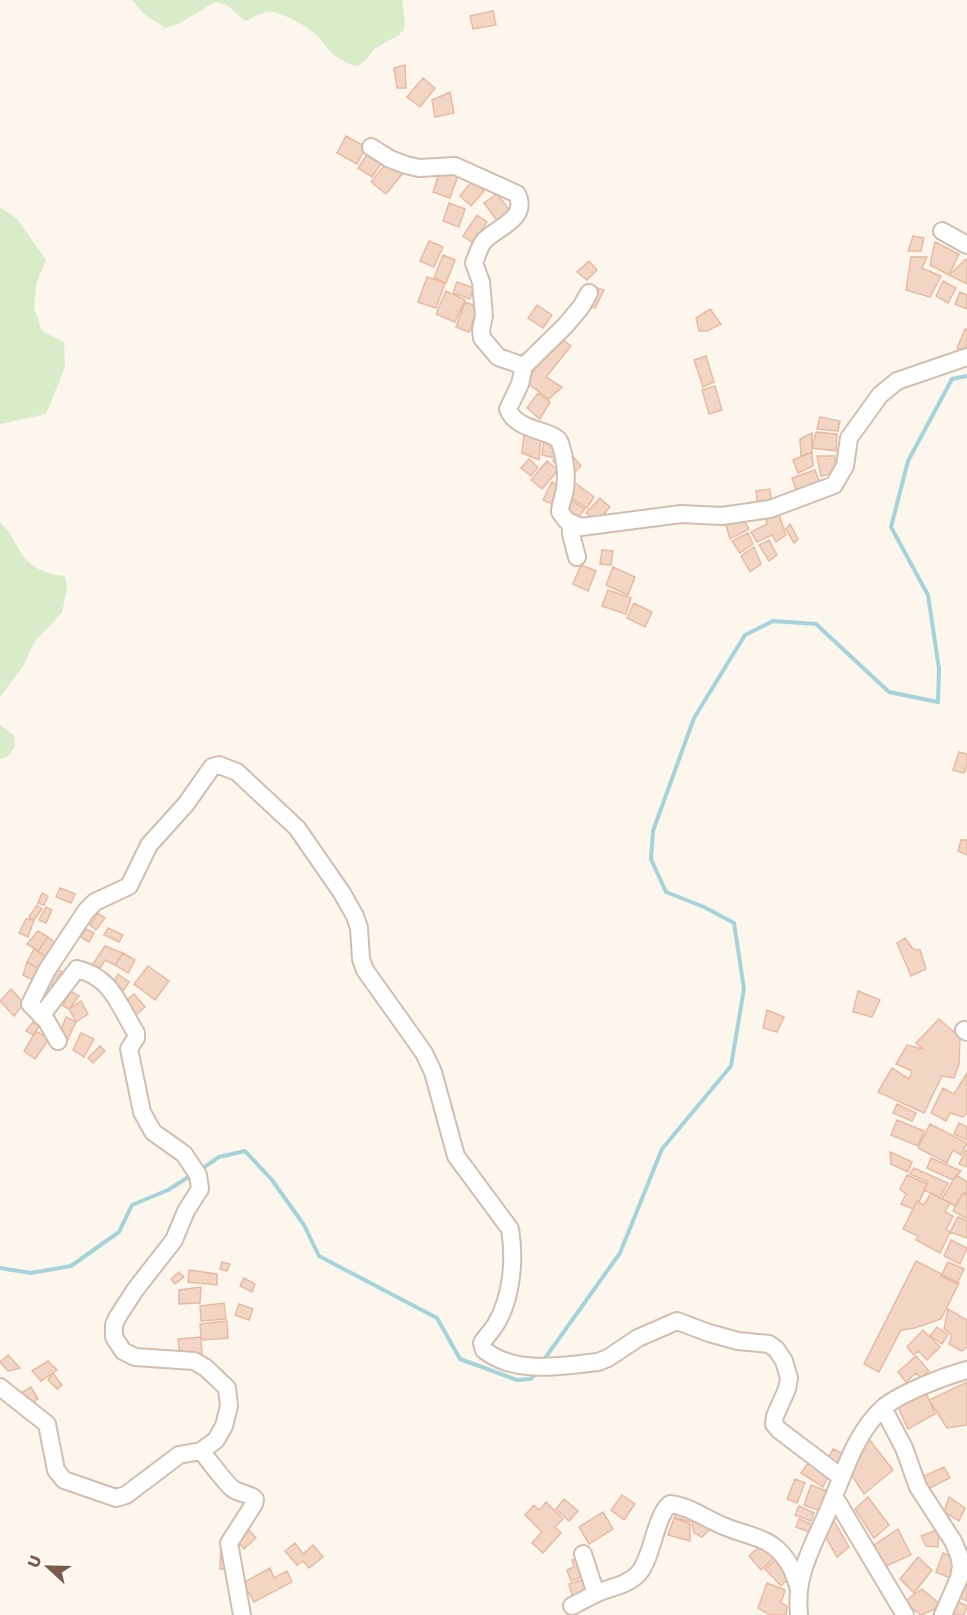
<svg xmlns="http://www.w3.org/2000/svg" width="967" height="1615" font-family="Rubik,sans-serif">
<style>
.green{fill:#d8ecc9}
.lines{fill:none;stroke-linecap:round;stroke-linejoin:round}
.stream{stroke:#a5d3da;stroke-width:4}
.building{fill:#f3d5c3;stroke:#e6bba3;stroke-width:1.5}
.minor-casing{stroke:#d1beb0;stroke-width:20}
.minor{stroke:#fff;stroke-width:16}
</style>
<rect width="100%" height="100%" fill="#fdf6ec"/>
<!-- green -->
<path class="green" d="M132,0h270l3,25 -2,5 -4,5 -25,14 -7,10 -9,7c-24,-4 -28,-18 -44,-33 -8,-7 -37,-24 -47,-21 -7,1 -15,6 -22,9l-18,-16 -12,-3 -35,21 -15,5 -22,-15z
M0,207l17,12 29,41 -10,24 -2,24 8,23 22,11 1,25 -19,47 -46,10z
M0,519v4c10,8 13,17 20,28 9,16 27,24 45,25l2,13 -5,24 -27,28 -11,24 -24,32z
M0,725l14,10 1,12 -8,10 -7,2z"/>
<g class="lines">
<!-- stream -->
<path class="stream" d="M200,1170l19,-13 26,-6 27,29 32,45 15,31 118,62 23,41 57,21 14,-1 5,-7
M0,1268l31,5 40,-7 48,-34 13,-27 36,-15 25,-16
M543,1361l77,-108 42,-104 69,-83 13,-77 -10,-66 -30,-16 -38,-15 -15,-33 2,-28 41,-113 51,-83 28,-14 43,3 73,68 49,10 1,-33 -11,-74 -37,-68 17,-66 44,-82 15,-3"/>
</g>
<!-- building -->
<path class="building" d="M493,11l3,14 -23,4 -3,-13z
M405,65l1,23h-9l-3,-20z
M423,78l12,10 -15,19 -13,-10z
M450,92l4,21 -19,4 -3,-17z
M346,136l20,11 -9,17 -20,-11z
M370,150l14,9 -12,18 -14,-9z
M388,161l15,12 -17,21 -15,-12z
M441,167l18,6 -9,25 -17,-6z
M472,181l12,10 -13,15 -11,-10z
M497,194l14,18 -13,10 -14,-19z
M449,203l16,6 -6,18 -16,-6z
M477,215l10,7 -14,21 -10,-7z
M913,236l11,2 -3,13h-13z
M429,241l14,6 -9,20 -14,-6z
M935,242l24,12 -10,21 -19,-10z
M443,255l12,5 -9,23 -12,-5z
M911,257h16l-5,11 19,8 -11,21 -24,-7z
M966,259l1,1v24l-18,-9z
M589,261l8,9 -10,10 -10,-8z
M427,277l18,6 -9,25 -18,-6z
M943,281l13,7 -8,15 -12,-7z
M457,282l17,6 -4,11 -17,-6z
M594,287l10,3 -9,18 -9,-4z
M446,291l19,9 -10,22 -19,-8z
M960,292l7,3v14l-12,-5z
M465,302l13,5 -9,25 -13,-5z
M537,305l15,10 -9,13 -15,-10z
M710,309l11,15 -14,7h-8l-3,-13z
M965,329l2,1v22l-10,-4z
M558,336l13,10 -25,31 16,10 -13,12 -23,-17z
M706,356l8,26 -11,5 -9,-27z
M715,386l7,24 -13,4 -7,-24z
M538,393l12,9 -10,17 -13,-11z
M820,417l20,4 -2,10 -21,-2z
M816,432l21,2 -1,17 -24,-3z
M812,433v19l-11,4 -1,-17z
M524,435l17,2 -2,23 -17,-7z
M544,440l14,8 -3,10 -13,-3z
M565,447l16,19 -12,12 -16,-17z
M812,452l1,14 -15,7 -5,-13z
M817,456h18v17l-14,3z
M529,459l9,8 -7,9 -10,-8z
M547,461l11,9 -16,19 -11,-9z
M815,470l6,16 -23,9 -6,-17z
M552,482l11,7 -7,17 -13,-6z
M574,482l20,15 -7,11 -21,-14z
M770,489l2,16 -14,2 -2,-16z
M568,498l17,11 -9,10 -14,-9z
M600,498l10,9 -13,15 -11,-9z
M777,509l9,26 -10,7 -4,-7 -15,7 -6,-10 16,-8 -2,-10z
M742,517l7,12 -19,10 -4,-14z
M790,524l8,15 -4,4 -8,-14z
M748,533l5,11 -13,9 -8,-12z
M769,540l8,15 -8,6 -10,-16z
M754,547l7,17 -11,8 -9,-16z
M602,550l11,1 -2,14 -11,-1z
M581,565l15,6 -8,20 -15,-7z
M613,567l22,10 -7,18 -22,-10z
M608,590l23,8 -5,16 -24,-8z
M634,603l18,9 -7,15 -18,-9z
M959,752l8,2v11l-3,8 -11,-3z
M961,840h6v15l-9,-4z
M60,888l15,6 -4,9 -15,-6z
M42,893l6,3 -4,9 -6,-2z
M37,905l5,4 -8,11 -5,-3z
M46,907l6,3 -6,13 -7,-3z
M98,913l7,5 -9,12 -6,-5z
M26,919l8,1 -6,17 -9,-4z
M108,928l15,7 -4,7 -15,-7z
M86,929l8,4 -5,9 -8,-5z
M38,931l10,6 -10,14 -11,-7z
M48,937l10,8 -11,13 -9,-7z
M905,938l8,11 7,1 6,19 -15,7 -14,-33z
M105,946l18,7 -8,12 -10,-5 -8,13 -8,-3z
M34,949l13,9 -6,12 -14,-8z
M123,953l12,7 -7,13 -13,-8z
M27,962l14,8 -6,11 -12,-6z
M148,966l21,15 -14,19 -21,-16z
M55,968l7,4 -13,19 -4,-5z
M118,974l11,8 -8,12 -9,-9z
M11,989l13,14 -10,13 -14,-15z
M70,991l9,5 -10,13 -6,-3z
M858,991l22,9 -8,17 -19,-5z
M134,994l11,13 -16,14 -8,-16z
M81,1001l7,13 -12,8 -7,-13z
M767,1010l17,7 -7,15 -14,-4z
M66,1017l10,5 -9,19 -8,-6z
M36,1018l6,4 -9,13 -7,-4z
M939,1019l21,18 -1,27 -5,14 -12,-2 -18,37 -46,-21 14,-24 17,11 3,-8 -16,-7 11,-19 16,4 -7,-6z
M36,1031l13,8 -14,20 -11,-8z
M81,1033l13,6 -10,18 -11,-7z
M100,1046l5,5 -12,12 -5,-5z
M967,1073v40l-4,4 -13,-4 -4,8 -15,-8 12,-25 11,6z
M897,1104l19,9 -4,8 -19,-8z
M897,1120l27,11 -6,15 -27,-11z
M959,1123l8,4v13l-13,-6z
M930,1124l37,19 -6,12 -8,-5 -6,13 -29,-15z
M966,1150h1v17l-8,-3z
M890,1152l22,10 -4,10 -17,-8z
M931,1158l30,13 -8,9 -26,-12z
M914,1168l34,15 -8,15 -16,-8 4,-8 -18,-8z
M907,1175l20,9 -8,18 -2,-1 -4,8 -12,-5 5,-10 -6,-5z
M956,1175l11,7v12l-4,-1 -8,13 -13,-7z
M931,1193l19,10 -5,9 8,4 -7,14 4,2 -10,21 -24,-13 2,-4 -15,-7 14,-28 7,4z
M963,1193l4,3v23l-14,-8z
M958,1217l9,4v17l-17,-6z
M951,1240l16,8 -7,16 -16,-8z
M916,1261l43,22 -18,36 -26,9 -14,2 -22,42 -15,-8z
M222,1262l8,2 -3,7 -7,-2z
M948,1262l16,7 -7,15 -16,-8z
M189,1270l28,4v11l-29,-3z
M179,1272l5,5 -9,7 -4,-5z
M244,1278l11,6 -3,8 -12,-6z
M201,1287l-1,16 -21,1v-14z
M224,1303l2,16 -25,2 -1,-15z
M239,1304l14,5 -4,11 -14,-5z
M948,1309l19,11v27l-5,4 -13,-7 3,-9 -8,-6z
M227,1321l1,17 -25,2 -2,-3 -1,-13z
M937,1327l11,8 -6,9 -12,-8z
M923,1330l17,17 -13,13 -9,-9 -4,4 -7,-8z
M201,1337l1,17h-22l-2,-15z
M8,1355l12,13 -12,3 -8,-9z
M916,1356l13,15 -9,7 -4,-5 -10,9 -8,-10z
M48,1361l9,9 -16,11 -9,-10z
M53,1373l9,12 -5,4 -9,-9z
M967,1382v43l-20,3 -18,-28z
M31,1387l7,12 -10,6 -7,-12z
M926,1393l9,21 -27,15 -10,-22z
M868,1438l25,32 -29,24 -13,-20z
M833,1449l11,5 -6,13 -11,-6z
M809,1462l20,12 -6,13 -22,-14z
M944,1467l6,11 -22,11 -6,-12z
M795,1479l10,4 -8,20 -10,-4z
M811,1485l16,6 -7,20 -16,-6z
M622,1495l13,9 -11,16 -13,-10z
M868,1497l21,28 -15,13 -19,-29z
M949,1497l16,11 -6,13 -15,-9z
M564,1499l14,12 -9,10 -13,-12z
M546,1502l17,17 -8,8 6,6 -18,20 -11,-10 10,-11 -17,-17 9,-10 5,5z
M799,1506l15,7 -3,8 -16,-6z
M677,1508l37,17 -12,12 -8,-4 -2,-11 -17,-4z
M603,1512l10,17 -24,15 -10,-17z
M674,1518l16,6v17l-22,-6z
M799,1519l16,7 -3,7 -16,-6z
M834,1521l15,26 -12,10 -13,-23z
M247,1528l9,10 -12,11 -9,-11z
M898,1529l13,26 -27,12 -10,-22z
M939,1529l-1,18 -12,-1 -5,-10z
M764,1542l12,14 -15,14 -12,-14z
M295,1543l8,11 10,-9 10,12 -14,11 -6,-7 -6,4 -12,-14z
M221,1544h18v25h-19z
M943,1553l14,6 -7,19 -14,-6z
M588,1554l7,18 -24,9 -4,-11 7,-3 -2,-7z
M918,1557l14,13 -18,23 -14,-14z
M776,1559l16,16 -11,11 -16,-17z
M270,1568l4,10 13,-7 5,11 -38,20 -11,-19z
M967,1576v25l-9,-4z
M588,1578l4,14 -19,6 -4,-14z
M767,1583l18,7 -4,13 6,3 -1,9h-16l-12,-7z
M922,1589l20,17 -21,9 -17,-13z
M955,1600l12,6 -3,9h-16z"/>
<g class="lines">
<!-- minor casing -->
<g class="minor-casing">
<path id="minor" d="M371,147l19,12 16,6 13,3 36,-2 62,28c12,25 -20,33 -33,47 -5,6 -7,15 -10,22l7,19 3,34 -3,14 1,8 16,19 26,9
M942,231l25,14
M589,293l-8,14 -16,19 -41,40 -4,18 -12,25c9,24 47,20 52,34 5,14 7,32 5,46 -1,8 -5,15 -5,23l7,9 14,6 100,-13 41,2 48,-7 64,-24 11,-19 4,-28 31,-43 17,-14 70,-24
M571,524v10l6,23
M41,1016l36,-47c35,8 42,37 59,64v5l-7,11 13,63 11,20 31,22 14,21 2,14 -14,22 -12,29 -39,50 -18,28 -3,7v12l9,14 12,6 59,4 12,7 21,20 2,18 -5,20 -8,14 -15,11c8,9 24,32 32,38 7,5 16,4 22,10l-1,5 -25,39 13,72
M964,1030l3,2
M58,1041l-12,-21 -16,-16 17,-34 39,-59 9,-9 34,-16 20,-41 37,-41 26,-37 7,-2 18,7 60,56 45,65 13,23 4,12 2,31 4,11 59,83 9,19 23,84 54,73c5,30 2,68 -14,95 -4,7 -10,12 -14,19l2,7c32,25 76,16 114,12l10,-4 30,-20 39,-17 32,12 29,8 31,3 7,5 8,12 5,17 -2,11 -12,27 -1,8 5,6 62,47
M0,1387l47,37 9,46 8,10 52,18 10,-3 53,-40 22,-4
M883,1408l21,40 14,39 35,54 6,14 2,11 -2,12 -16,37
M834,1496l71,119
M583,1554l13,40
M572,1606c8,-4 17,-9 25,-13 15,-6 31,-8 42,-20 14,-17 16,-57 31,-69 20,2 37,16 56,23 16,7 38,10 51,22 13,12 17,24 22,40
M799,1615c-1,-11 -1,-21 1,-32 5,-25 18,-49 28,-72 15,-35 27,-79 56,-104 17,-14 61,-31 83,-37"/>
</g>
<!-- minor -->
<use href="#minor" class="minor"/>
</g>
<!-- north arrow -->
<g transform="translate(48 1567) rotate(292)" stroke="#fffaf3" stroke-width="4.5" paint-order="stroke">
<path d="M0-4.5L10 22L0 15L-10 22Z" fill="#7a5c4d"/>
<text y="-9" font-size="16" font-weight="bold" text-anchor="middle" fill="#7a5c4d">U</text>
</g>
</svg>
